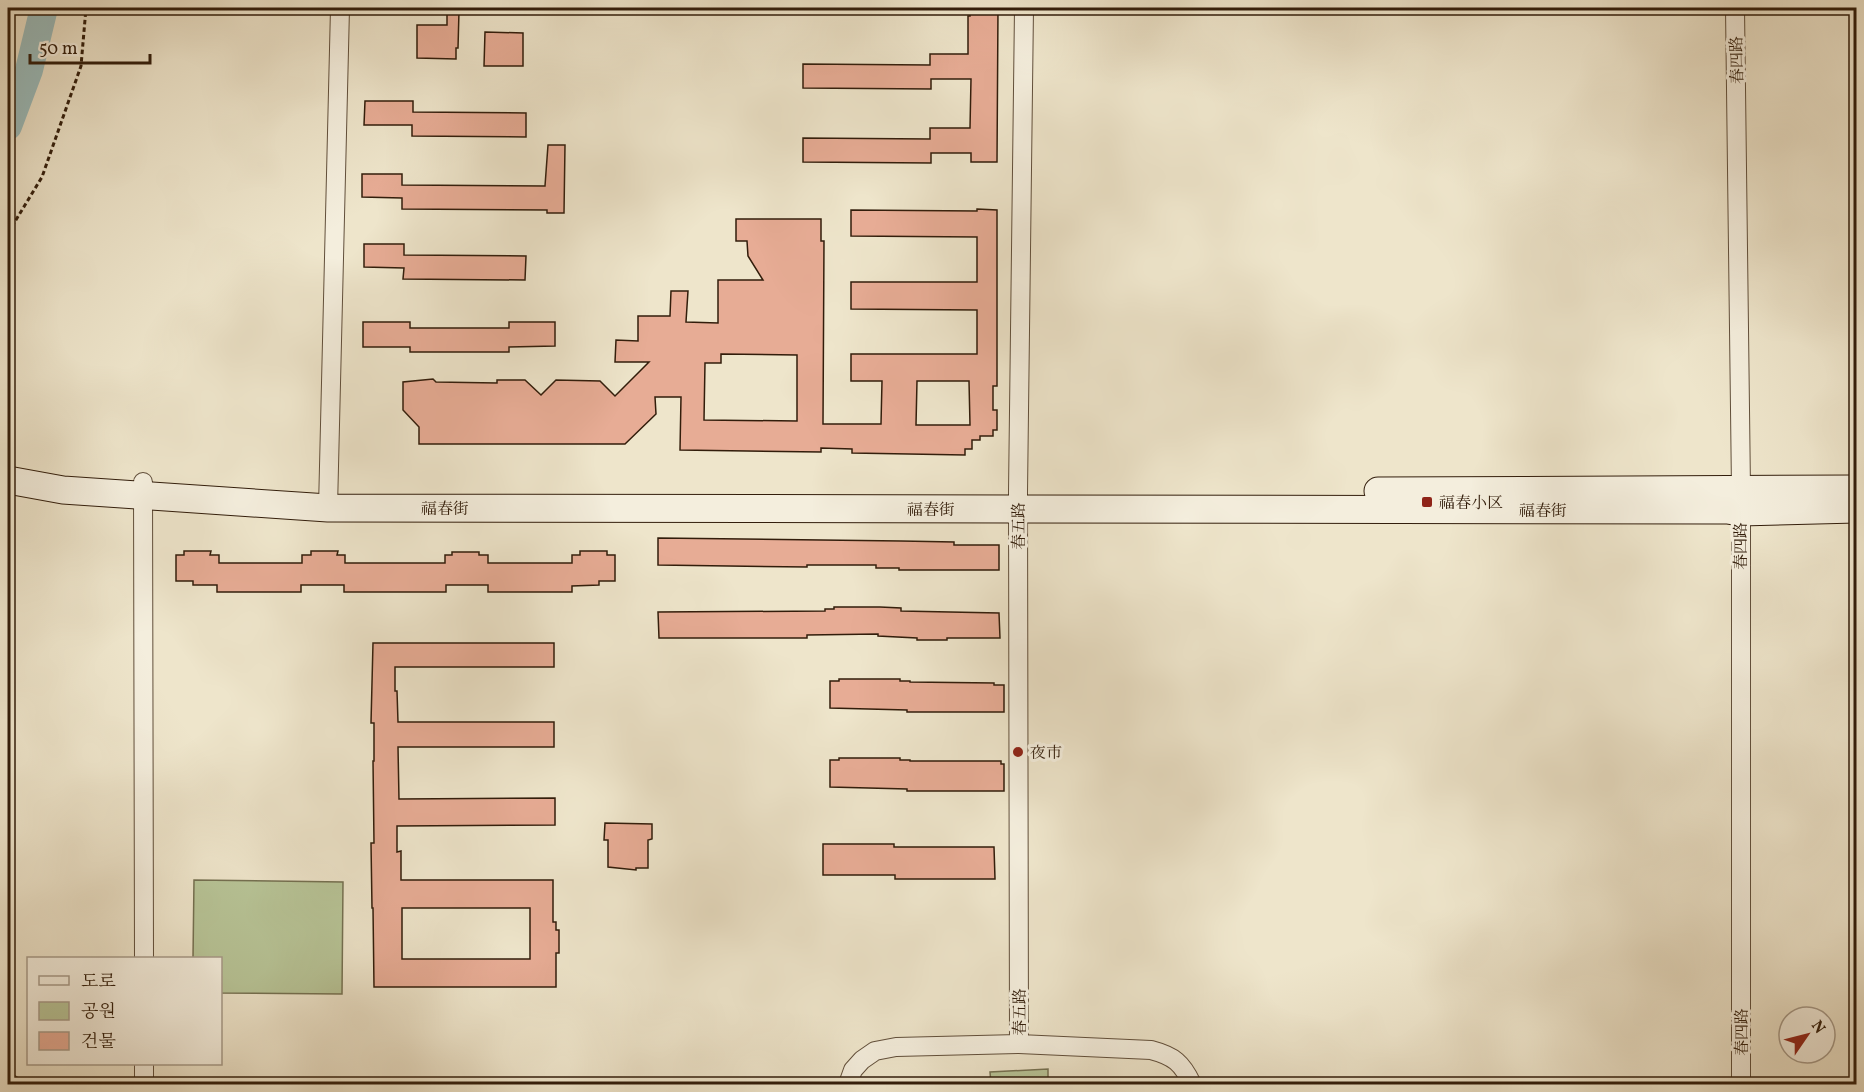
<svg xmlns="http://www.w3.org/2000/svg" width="1864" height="1092" font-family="Vollkorn,'Noto Serif KR',serif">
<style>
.green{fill:#b8c598;stroke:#757152;stroke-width:1.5}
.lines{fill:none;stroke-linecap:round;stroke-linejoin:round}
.river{stroke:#9bbdbd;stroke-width:28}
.building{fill:#e7ac95;stroke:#321d0b;stroke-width:1.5;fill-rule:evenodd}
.street-casing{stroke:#614f3b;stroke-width:20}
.secondary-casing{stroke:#321d0b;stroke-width:29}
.path{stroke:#321d0b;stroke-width:3;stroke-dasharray:4.5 3;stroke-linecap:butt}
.street{stroke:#f4eedd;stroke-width:18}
.secondary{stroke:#f4eedd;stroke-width:27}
.poi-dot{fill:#8f2418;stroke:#f4eedd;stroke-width:2}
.labels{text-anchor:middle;stroke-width:6;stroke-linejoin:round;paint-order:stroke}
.street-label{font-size:16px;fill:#321d0b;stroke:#f4eedd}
.poi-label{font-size:16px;fill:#321d0b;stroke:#f4eedd;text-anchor:start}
</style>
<rect width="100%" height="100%" fill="#eee5cb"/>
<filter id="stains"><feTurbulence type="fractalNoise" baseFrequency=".00333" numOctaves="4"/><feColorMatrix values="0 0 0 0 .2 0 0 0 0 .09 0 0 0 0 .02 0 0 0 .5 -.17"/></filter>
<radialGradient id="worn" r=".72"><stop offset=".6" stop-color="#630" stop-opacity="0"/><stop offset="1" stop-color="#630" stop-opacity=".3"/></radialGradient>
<!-- green -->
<path class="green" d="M194,880l149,2 -1,112 -121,-1 -1,-35h-27z
M1048,1069v15h-57l-1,-12z"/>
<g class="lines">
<!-- river -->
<path class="river" d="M8,126l21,-56 15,-62"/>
</g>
<!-- building -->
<path class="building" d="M970,8h28l-1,154h-26v-9h-40v10l-128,-1v-24l127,1v-11h40l1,-49h-40v10l-128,-1v-24l127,1v-11h38v-38h2z
M447,11h12l-1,37h-2v11l-39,-1v-33h30z
M485,32l38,1v33h-39z
M365,101h48v11l113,1v24l-114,-1v-11h-48z
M548,145h17l-1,68h-17v-3l-145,-1v-11l-40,-1v-23h40v11l143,1z
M977,209l20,1v176h-4v24h4v20h-4v6h-13v4h-8v9h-7v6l-113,-2v-4l-31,-1v4l-141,-2 1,-53h-26l1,17 -31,30h-206v-17l-16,-17v-28l30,-3 3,3 61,1v-3h28l16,15 15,-15 44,1 15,15 34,-34h-34l1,-22 22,1v-25h32l1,-25h17l-2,31 32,1v-43h45l-15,-24 -1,-15h-11v-22h85v22h3l-1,183h58l1,-43h-31v-27h126v-44l-126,-1v-27h126v-45l-126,-1v-26l126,1zM721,354l76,1v66l-93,-1 1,-57h16zM917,381h52l1,44h-54z
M364,244h40v11l122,1 -1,24 -122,-1 1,-11 -40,-1z
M363,322h47v6h99v-6h46v24l-46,1v5h-99v-5h-47z
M658,538l243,3 53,1v3h45v25h-100v-2h-23v-3h-69v2l-149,-2z
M184,551h27l-1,4h9v8h83v-8h9v-4h27l-1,4h8v8h100v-8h7v-3h27v3h9v8h84v-8h8v-4h27v4h8v26h-16v4l-27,1v6h-84v-7h-42v7h-102v-7h-43v7h-84v-7h-24v-4h-17v-26h8z
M834,607h46l21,1v3l98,2 1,25h-53v2h-30v-2l-39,-2v-2l-71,1v3h-148l-1,-26 167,-1v-2h9z
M373,643h181v24h-159v24h2l1,31h156v25h-156l1,52 156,-1v27l-158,1v26l4,-1v29h152v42h3v8h3v23h-3v34h-182l-1,-79h-1l-1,-65h3l-1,-82h1v-38h-3zM402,908h128v51h-128z
M839,679h61v2h10v1l84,1v2h10v27h-97v-2l-77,-2v-27h9z
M839,758h61v2h10v1h91v3h3v27h-97v-2l-77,-2v-27h9z
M605,823l47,1v15l-4,1v28h-12v2l-28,-3v-27h-4z
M823,844h71v3h100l1,32h-100v-4h-72z"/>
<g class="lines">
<!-- street casing -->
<g class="street-casing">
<path id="street" d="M1735,8l6,481v595
M143,482l1,476
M328,508l12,-500
M1019,1044l-1,-552 6,-484
M144,1064v20
M8,1083l3,1
M848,1084l5,-14 9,-10 13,-9 21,-4 123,-3 132,6c23,6 31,13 41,34"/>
</g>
<!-- secondary casing -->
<g class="secondary-casing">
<path id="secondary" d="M8,480l55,10 265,18 1399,2 13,2 116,-3
M1378,491l478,-2"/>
</g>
<!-- path -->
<path class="path" d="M8,233l34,-56 39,-111 5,-58"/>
<!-- street -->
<use href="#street" class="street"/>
<!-- secondary -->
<use href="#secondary" class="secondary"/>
</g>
<!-- markers -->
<g class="poi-dot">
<rect x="1421" y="496" width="12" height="12" rx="3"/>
<circle cx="1018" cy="752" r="6"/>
</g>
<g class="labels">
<!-- street labels -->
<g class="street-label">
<text transform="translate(1736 60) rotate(-91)" y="6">春四路</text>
<text x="445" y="514">福春街</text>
<text x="931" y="515">福春街</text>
<text x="1543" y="516">福春街</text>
<text transform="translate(1018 526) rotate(-90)" y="6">春五路</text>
<text transform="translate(1740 546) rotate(-90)" y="6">春四路</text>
<text transform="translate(1019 1012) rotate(-90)" y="6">春五路</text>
<text transform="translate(1741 1032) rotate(-90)" y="6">春四路</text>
</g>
<!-- poi labels -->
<g class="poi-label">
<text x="1439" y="508">福春小区</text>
<text x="1030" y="758">夜市</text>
</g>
</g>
<!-- margin -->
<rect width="1864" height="1092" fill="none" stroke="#eee5cb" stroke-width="30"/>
<rect x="9" y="9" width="1846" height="1074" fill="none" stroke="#321d0b" stroke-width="3"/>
<rect x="15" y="15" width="1834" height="1062" fill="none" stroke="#321d0b" stroke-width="1.5"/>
<!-- legend -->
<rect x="27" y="957" width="195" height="108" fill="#f4eedd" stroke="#a69a89" stroke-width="1.5"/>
<rect x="39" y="976" width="30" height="9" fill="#f4eedd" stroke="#a69a89" stroke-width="1.5"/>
<text x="81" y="987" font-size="18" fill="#321d0b">도로</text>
<rect x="39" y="1002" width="30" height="18" fill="#b8c598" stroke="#a69a89" stroke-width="1.5"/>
<text x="81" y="1017" font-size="18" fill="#321d0b">공원</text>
<rect x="39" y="1032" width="30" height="18" fill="#e7ac95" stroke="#a69a89" stroke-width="1.5"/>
<text x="81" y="1047" font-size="18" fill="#321d0b">건물</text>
<!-- north arrow -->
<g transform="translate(1807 1035) rotate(55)"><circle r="28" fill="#f4eedd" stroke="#a69a89" stroke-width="1.5"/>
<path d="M0-4.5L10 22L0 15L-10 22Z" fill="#8f2418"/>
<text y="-9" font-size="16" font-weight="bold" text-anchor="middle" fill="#321d0b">N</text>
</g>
<!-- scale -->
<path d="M30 54v9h120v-9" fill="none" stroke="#321d0b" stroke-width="3"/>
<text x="39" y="54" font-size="18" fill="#321d0b" stroke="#f4eedd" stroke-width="4.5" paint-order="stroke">50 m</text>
<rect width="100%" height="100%" filter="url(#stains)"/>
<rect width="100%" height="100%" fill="url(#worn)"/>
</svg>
